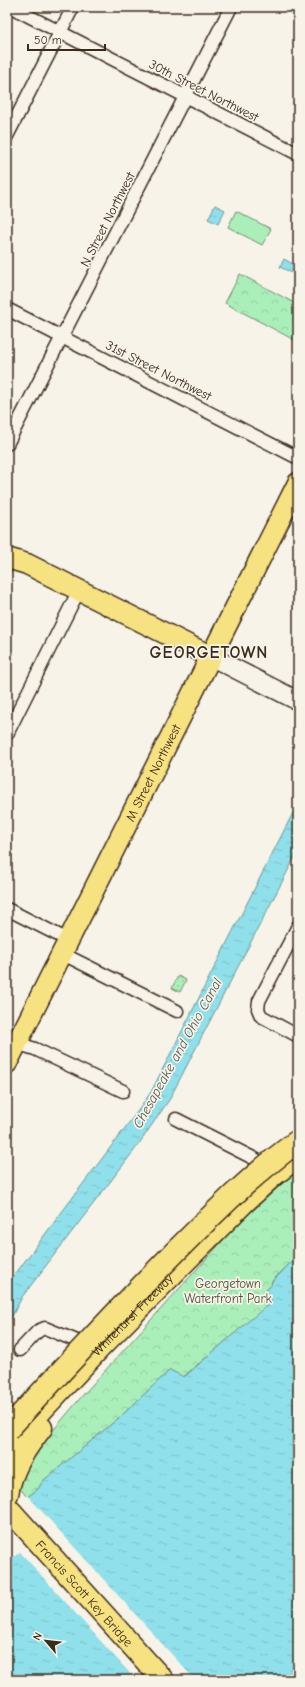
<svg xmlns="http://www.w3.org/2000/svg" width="305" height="1687" font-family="'Comic Neue',sans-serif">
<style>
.grass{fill:url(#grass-dots);stroke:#728c6c}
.park{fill:url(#park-crowns);stroke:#728c6c}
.garden{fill:#aaefb9;stroke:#728c6c}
.water{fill:url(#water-ripples);stroke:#6d9798}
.pier{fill:#f7f3e8}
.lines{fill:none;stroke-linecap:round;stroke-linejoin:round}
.minor-casing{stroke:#3b2a1e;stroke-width:15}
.secondary-casing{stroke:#3b2a1e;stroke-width:21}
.primary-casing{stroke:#3b2a1e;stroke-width:23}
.trunk-casing{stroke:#3b2a1e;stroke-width:24}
.motorway-casing{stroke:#3b2a1e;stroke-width:25}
.minor{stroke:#f7f3e8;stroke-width:12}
.secondary{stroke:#f7f3e8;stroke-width:18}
.primary{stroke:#f7e281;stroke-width:20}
.trunk{stroke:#f7e281;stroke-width:21}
.motorway{stroke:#f7e281;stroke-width:22}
.motorway-bridge-casing{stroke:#3b2a1e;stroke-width:25;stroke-linecap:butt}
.motorway-bridge{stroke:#f7e281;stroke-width:22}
.labels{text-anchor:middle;stroke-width:3.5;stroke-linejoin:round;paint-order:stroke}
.street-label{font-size:13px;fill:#3b2a1e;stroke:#f7f3e8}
.park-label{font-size:13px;fill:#51513d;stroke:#f7f3e8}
.water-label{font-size:14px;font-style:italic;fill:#505851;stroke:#f7f3e8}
.district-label{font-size:17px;font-weight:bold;letter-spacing:1px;fill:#3b2a1e;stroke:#f7f3e8}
</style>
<defs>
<pattern id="grass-dots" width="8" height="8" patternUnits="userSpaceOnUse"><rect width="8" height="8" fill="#aaefb9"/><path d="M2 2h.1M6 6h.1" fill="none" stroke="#93cd9f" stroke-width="1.8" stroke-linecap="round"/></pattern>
<pattern id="park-crowns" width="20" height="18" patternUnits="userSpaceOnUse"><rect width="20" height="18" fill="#aaefb9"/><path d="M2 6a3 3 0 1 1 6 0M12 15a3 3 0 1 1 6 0" fill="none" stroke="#93cd9f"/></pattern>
<pattern id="water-ripples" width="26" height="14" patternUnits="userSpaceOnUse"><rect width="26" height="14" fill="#8fe0ea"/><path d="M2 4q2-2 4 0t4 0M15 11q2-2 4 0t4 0" fill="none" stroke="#7cc0c8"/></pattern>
</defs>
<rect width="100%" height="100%" fill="#f7f3e8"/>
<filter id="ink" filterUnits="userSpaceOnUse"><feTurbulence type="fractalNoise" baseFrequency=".025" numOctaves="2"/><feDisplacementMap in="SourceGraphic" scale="8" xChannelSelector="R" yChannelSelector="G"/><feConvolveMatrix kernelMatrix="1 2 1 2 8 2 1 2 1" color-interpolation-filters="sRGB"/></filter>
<g filter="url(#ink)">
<!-- grass -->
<path class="grass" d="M178,976l8,4 -6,12 -8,-4z"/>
<!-- park -->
<path class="park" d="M240,274l58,31v37l-73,-39z
M298,1169v86l-27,27 1,2 -7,8 8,9 -90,76 -13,-7 -50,47 -77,64 -5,8 -11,8 -9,-11 3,-12 20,-29 42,-50 153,-169z"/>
<!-- garden -->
<path class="garden" d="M236,211l35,18 -9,16 -34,-18z"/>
<!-- water -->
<path class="water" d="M215,205l10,5 -7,14 -10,-5z
M284,259l14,8v9l-18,-9z
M298,803v48l-129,249 -33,48 -114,149 -15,29v-41l133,-177 11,-16z
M298,1255v425h-291v-162l23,-23 8,-6 5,-8 77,-64 50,-47 14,7 88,-76 -7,-9 7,-8 -1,-1z"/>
<!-- pier -->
<path class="pier" d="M27,1495l168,185h-59l-116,-128 -13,10v-47z"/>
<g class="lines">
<!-- minor casing -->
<g class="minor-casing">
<path id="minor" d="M11,7l287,147
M7,136l66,-129
M7,309l291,149
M7,444l224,-437
M7,734l72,-144
M7,909l61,31
M298,926l-39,75 -1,8 3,7 37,20
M61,953l116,58
M7,1040l28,9 88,42
M176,1119l81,41
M20,1350l18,-19 7,-3 44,18"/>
</g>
<!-- secondary casing -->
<g class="secondary-casing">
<path id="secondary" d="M210,656l88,45"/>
</g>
<!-- primary casing -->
<g class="primary-casing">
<g id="primary">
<path d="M7,558l20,6 183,92"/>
<path id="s1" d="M7,1063l291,-580"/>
</g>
</g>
<!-- trunk casing -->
<g class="trunk-casing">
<g id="trunk">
<path id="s2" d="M7,1507l156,173"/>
</g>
</g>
<!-- motorway casing -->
<g class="motorway-casing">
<g id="motorway">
<path id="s3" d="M7,1447l93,-100 80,-81 64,-64 28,-26 26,-20"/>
<path d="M7,1494c4,-25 18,-46 34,-66"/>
</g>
</g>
<!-- minor -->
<use href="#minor" class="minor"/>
<!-- secondary -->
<use href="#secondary" class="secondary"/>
<!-- primary -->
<use href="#primary" class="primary"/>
<!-- trunk -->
<use href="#trunk" class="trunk"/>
<!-- motorway -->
<use href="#motorway" class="motorway"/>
<!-- motorway-bridge casing -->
<g class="motorway-bridge-casing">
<path id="motorway-bridge" d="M7,1430c56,-61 112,-121 170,-180 39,-39 77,-77 121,-109"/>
</g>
<!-- motorway-bridge -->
<use href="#motorway-bridge" class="motorway-bridge"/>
</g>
</g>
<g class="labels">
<!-- street labels -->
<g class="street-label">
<text transform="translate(204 90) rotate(27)" y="5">30th Street Northwest</text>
<text transform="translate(107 219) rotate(-63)" y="5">N Street Northwest</text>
<text transform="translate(159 370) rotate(27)" y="5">31st Street Northwest</text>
<text dy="5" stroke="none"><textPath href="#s1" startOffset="325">M Street Northwest</textPath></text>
<text dy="5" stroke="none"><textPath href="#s3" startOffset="182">Whitehurst Freeway</textPath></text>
<text dy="5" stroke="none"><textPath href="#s2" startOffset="116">Francis Scott Key Bridge</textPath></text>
</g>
<!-- park labels -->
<g class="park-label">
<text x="228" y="1288">Georgetown<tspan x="228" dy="15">Waterfront Park</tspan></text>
</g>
<!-- water labels -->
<g class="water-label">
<text transform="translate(177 1053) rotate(-61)" y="5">Chesapeake and Ohio Canal</text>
</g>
<!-- district labels -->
<g class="district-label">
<text x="209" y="658">GEORGETOWN</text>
</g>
</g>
<!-- margin -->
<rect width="305" height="1687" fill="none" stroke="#f7f3e8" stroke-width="24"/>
<rect x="12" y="12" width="281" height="1663" fill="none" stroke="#3b2a1e" stroke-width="1.5" filter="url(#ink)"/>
<!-- north arrow -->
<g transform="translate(46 1641) rotate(298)" stroke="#f7f3e8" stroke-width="3" paint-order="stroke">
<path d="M0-3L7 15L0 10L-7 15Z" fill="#3b2a1e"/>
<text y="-6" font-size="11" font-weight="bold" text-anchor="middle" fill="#3b2a1e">N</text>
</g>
<!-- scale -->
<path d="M28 44v6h77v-6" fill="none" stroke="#3b2a1e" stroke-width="2"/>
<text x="34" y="44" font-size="12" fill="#3b2a1e" stroke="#f7f3e8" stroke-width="3" paint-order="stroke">50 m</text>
</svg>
